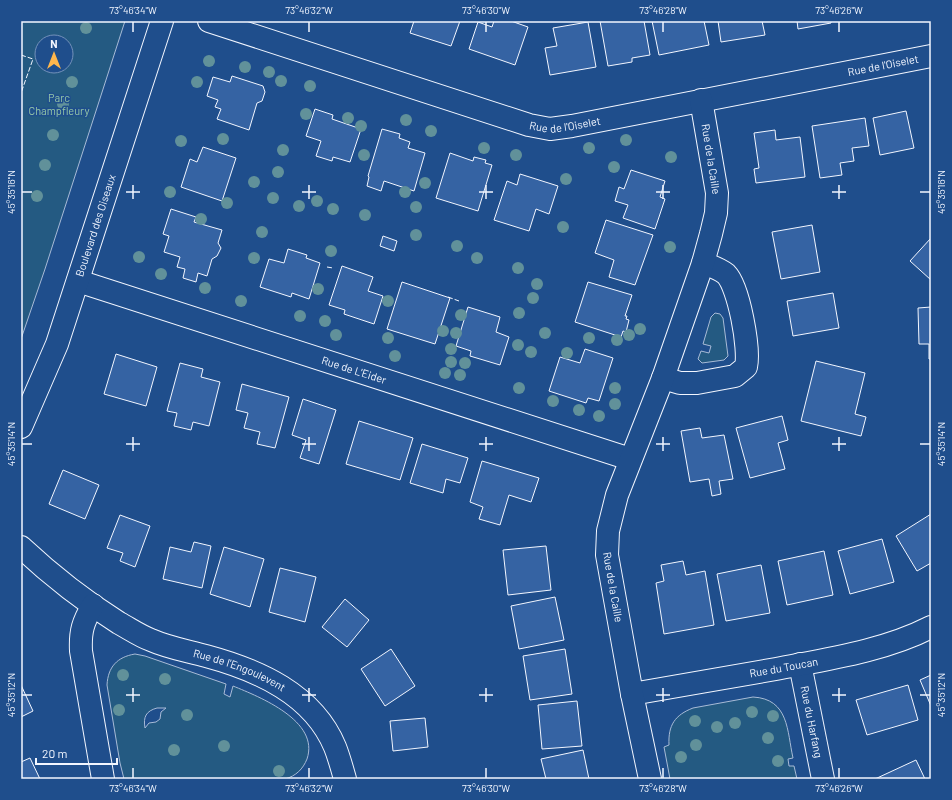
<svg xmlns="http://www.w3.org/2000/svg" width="952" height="800" font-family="Barlow,sans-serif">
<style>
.green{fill:#245a82;stroke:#a8bbd7;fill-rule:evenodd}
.building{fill:#3563a3;stroke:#f2f6ff}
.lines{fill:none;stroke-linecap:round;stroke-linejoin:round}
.street-casing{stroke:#f2f6ff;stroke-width:24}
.secondary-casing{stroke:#f2f6ff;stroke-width:24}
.street{stroke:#1f4e8c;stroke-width:22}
.secondary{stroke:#1f4e8c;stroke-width:22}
.fence{stroke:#f2f6ff;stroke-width:1;stroke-dasharray:5 2;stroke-linecap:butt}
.tree{fill:#61919a}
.ticks{fill:none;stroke:#f2f6ff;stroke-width:1.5}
.labels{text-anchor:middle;stroke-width:3;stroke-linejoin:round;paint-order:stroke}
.street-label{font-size:11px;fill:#f2f6ff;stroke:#1f4e8c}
.park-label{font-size:11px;fill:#97c8a6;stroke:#1f4e8c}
.neatline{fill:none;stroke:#f2f6ff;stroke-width:1.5}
.ticks-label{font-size:10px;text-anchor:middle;fill:#f2f6ff}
</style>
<rect width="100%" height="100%" fill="#1f4e8c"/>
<!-- green -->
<path class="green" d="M21,21h104l-80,248 -24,70zM42,42h24v24h-24z
M715,313l5,1 3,4 5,38 -4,4 -22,3 -4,-4 3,-8 8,2 2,-7 -8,-2 8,-27z
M135,654l10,2 81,28 -2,10 6,3 3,-11c27,11 87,35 74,73 -4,10 -11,17 -22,20h-161l-4,-16 -13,-78c1,-18 10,-28 28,-31zM157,708h9l-5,4 -1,7 -4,3 -7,1 -4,5c-2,-11 1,-17 12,-20z
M753,697c36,2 34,34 40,61l-5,1 1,7h5l3,13h-127l-6,-32 5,-2c-1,-20 6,-30 24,-37z"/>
<!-- building -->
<path class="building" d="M414,21h46l-9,25 -41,-13z
M494,21h17l17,6 -13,38 -46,-16 9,-27 14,5z
M600,21h44l6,34 -18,3v4l-24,4z
M652,21h52l5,24 -50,10z
M718,21h44l3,14 -44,7z
M797,21h34v2l-33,6z
M588,22l8,45 -46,8 -5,-27 12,-2 -4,-18z
M232,76l31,10 2,6 -3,9 -5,2 -8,27 -32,-11 4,-10 -6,-2 3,-7 -11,-4 6,-19 17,5z
M315,109l18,6 -1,4 29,10 -11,33 -17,-5 -1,4 -16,-5 5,-15 -15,-5z
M906,111l8,37 -34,7 -7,-37z
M865,118l4,28 -17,2 2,13 -14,2 2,12 -22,3 -8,-52z
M382,129l18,5 -1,4 11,4 -2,6 17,5 -11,38 -30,-10 -3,10 -14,-5 2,-9 -1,-1z
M775,130l1,10 24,-3 5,40 -49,6 -2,-14 5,-1 -5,-35z
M203,147l33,11 -14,43 -41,-14 9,-28 7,3z
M450,153l23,8 1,-4 12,3 -1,3 7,2 -14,46 -42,-13z
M631,170l34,11 -5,16 5,2 -10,30 -32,-11 5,-13 -13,-4 4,-14 5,2z
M520,174l38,12 -9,28 -13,-5 -7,22 -35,-11 13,-39 10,4z
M171,209l25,8 -2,5 28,8 -4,13 3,5 -4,8 -5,3 -5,17 -9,-3 -2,9 -13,-4 2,-9 -8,-2 3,-10 -16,-5 5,-16 -6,-2z
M606,220l47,15 -18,50 -26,-8 5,-17 -19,-7z
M812,225l8,47 -39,7 -9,-47z
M383,236l14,5 -3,10 -14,-5z
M931,238v42l-21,-19z
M288,249l19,6 -1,3 14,5 -11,36 -17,-6 -1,4 -31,-10 9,-28 15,4z
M342,266l31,11 -5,14 15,5 -9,28 -30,-10 1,-4 -16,-5z
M402,282l48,16 -15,46 -48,-15z
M588,282l44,13 -7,21h2l-1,3 3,1 -3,12 -3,-1 -2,6 -46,-15z
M833,293l6,35 -46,8 -6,-35z
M468,307l32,10 -4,15 13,5 -9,28 -30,-9 1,-5 -15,-5z
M931,307v52h-2v-15h-10l-1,-36z
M585,349l28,9 -14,43 -11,-3 -2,5 -37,-12 11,-34 20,6z
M116,354l41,13 -11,39 -42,-12z
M816,361l49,12 -10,41 11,3 -5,19 -60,-15z
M180,363l23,6 -2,8 19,5 -11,44 -16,-4 -2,8 -17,-4 3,-13 -10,-2z
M242,384l47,13 -14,51 -18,-4 3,-12 -16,-4 4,-15 -12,-3z
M303,399l33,11 -17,54 -19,-6 6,-18 -14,-5z
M782,416l6,24 -10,3 7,26 -35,9 -14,-50z
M359,421l54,17 -13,42 -54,-16z
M700,428l2,10 22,-3 9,44 -14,2 2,13 -9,2 -3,-17 -19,3 -9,-51z
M422,444l46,14 -8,25 -14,-4 -3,14 -33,-10z
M482,461l57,17 -8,24 -22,-7 -9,30 -21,-6 4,-12 -13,-5z
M63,470l36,15 -14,34 -36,-15z
M931,514v49l-14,8 -21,-35z
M120,515l30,11 -15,41 -15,-6 3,-8 -16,-5z
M882,539l12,43 -44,12 -12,-43z
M194,542l17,4 -9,42 -39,-9 7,-32 21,5z
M546,546l5,44 -43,5 -5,-45z
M224,547l40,12 -14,48 -40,-13z
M824,551l9,44 -46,10 -9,-44z
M683,561l3,14 19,-4 9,54 -50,9 -8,-51 8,-2 -3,-16z
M761,565l9,48 -44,8 -9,-47z
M280,568l36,9 -11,45 -36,-10z
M555,597l9,43 -45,9 -8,-43z
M345,599l24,21 -22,27 -25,-20z
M391,649l24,37 -30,20 -24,-37z
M565,649l7,45 -42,6 -7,-44z
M931,675v31l-11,-26z
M21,685l12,26 -12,6z
M908,685l10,35 -51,15 -11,-35z
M577,701l5,45 -40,3 -4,-44z
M425,718l3,29 -35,4 -3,-30z
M583,750l6,29h-43l-5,-20z
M30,758l10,21h-19v-17z
M916,760l9,19h-50z"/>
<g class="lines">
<!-- street casing -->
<g class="street-casing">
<g id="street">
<path id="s1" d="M209,21l320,104 21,4 22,-3 359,-70"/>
<path id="s2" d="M78,281l552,178"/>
<path d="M663,378l17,5h17l38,-7 11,-9c4,-18 -7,-80 -20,-93 -6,-5 -15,-8 -23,-11"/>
<path id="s3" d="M21,547c30,28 63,54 98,76 11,6 21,13 32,17 18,8 37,11 55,16 52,14 107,38 129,91 4,10 7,21 10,32"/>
<path d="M93,605c-10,17 -13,26 -12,46l22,128"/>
<path id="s4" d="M800,664l23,115"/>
<path id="s5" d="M632,694c48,-8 96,-17 144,-25 52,-10 108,-18 155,-42"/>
<path d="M650,779l-18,-85 -25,-139 1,-24 9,-36 46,-117 40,-115 8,-29 5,-21 1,-20 -16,-93"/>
</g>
</g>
<!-- secondary casing -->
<g class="secondary-casing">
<g id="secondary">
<path id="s6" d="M21,427l36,-83 105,-323"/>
</g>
</g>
<!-- street -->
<use href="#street" class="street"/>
<!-- secondary -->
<use href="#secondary" class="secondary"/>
<!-- fence -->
<path class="fence" d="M21,55l12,4 -12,34
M327,267l6,1
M448,297l11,4"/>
</g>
<!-- trees -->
<g class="tree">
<circle cx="86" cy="28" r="6"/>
<circle cx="209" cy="61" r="6"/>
<circle cx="245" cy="67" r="6"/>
<circle cx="269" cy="72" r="6"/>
<circle cx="281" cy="81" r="6"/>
<circle cx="72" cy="82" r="6"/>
<circle cx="197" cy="82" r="6"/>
<circle cx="310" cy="86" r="6"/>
<circle cx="63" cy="104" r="6"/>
<circle cx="306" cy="114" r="6"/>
<circle cx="348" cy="118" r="6"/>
<circle cx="406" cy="120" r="6"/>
<circle cx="361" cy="126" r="6"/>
<circle cx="431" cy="131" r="6"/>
<circle cx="53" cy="135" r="6"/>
<circle cx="223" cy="139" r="6"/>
<circle cx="626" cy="140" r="6"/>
<circle cx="181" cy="141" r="6"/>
<circle cx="484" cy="148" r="6"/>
<circle cx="589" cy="148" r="6"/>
<circle cx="283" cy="150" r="6"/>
<circle cx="364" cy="155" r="6"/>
<circle cx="516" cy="155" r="6"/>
<circle cx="671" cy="157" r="6"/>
<circle cx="45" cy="165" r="6"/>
<circle cx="614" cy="167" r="6"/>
<circle cx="278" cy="172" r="6"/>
<circle cx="566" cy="179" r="6"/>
<circle cx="254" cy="182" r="6"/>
<circle cx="425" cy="183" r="6"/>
<circle cx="170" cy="192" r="6"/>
<circle cx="405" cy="192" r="6"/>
<circle cx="37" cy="196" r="6"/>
<circle cx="273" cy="198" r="6"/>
<circle cx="317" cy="201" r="6"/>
<circle cx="227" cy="203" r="6"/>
<circle cx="299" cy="206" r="6"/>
<circle cx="416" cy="207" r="6"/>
<circle cx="333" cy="209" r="6"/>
<circle cx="365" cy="215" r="6"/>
<circle cx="201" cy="219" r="6"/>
<circle cx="563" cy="227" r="6"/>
<circle cx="262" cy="232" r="6"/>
<circle cx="416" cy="235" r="6"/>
<circle cx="457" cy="246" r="6"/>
<circle cx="670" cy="247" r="6"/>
<circle cx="331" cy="251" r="6"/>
<circle cx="139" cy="257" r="6"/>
<circle cx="254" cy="258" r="6"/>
<circle cx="477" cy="258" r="6"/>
<circle cx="518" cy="268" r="6"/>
<circle cx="161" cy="274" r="6"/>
<circle cx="537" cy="284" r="6"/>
<circle cx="205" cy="288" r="6"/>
<circle cx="318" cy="289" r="6"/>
<circle cx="533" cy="298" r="6"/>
<circle cx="241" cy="301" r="6"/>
<circle cx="388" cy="301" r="6"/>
<circle cx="519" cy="313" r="6"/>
<circle cx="461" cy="315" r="6"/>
<circle cx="300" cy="316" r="6"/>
<circle cx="325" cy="321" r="6"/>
<circle cx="640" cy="329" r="6"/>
<circle cx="443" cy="331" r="6"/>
<circle cx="456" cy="333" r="6"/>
<circle cx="545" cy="333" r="6"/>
<circle cx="336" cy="335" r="6"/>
<circle cx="629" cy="335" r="6"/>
<circle cx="388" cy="338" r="6"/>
<circle cx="589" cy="338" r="6"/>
<circle cx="617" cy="340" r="6"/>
<circle cx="518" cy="345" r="6"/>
<circle cx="451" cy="349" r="6"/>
<circle cx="531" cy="352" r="6"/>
<circle cx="567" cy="353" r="6"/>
<circle cx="395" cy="356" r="6"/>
<circle cx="451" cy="362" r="6"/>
<circle cx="465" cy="363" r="6"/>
<circle cx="445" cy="373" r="6"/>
<circle cx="460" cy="375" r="6"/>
<circle cx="519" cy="388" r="6"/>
<circle cx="615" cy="388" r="6"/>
<circle cx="553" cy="401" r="6"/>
<circle cx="615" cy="404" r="6"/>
<circle cx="579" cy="410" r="6"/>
<circle cx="599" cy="416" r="6"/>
<circle cx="123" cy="675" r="6"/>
<circle cx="165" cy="679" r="6"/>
<circle cx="119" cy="710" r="6"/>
<circle cx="752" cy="712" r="6"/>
<circle cx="187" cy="715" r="6"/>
<circle cx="773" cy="716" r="6"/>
<circle cx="695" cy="721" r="6"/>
<circle cx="735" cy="723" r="6"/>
<circle cx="717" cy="727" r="6"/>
<circle cx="768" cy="738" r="6"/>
<circle cx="696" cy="745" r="6"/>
<circle cx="224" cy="746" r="6"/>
<circle cx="174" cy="750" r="6"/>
<circle cx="681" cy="757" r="6"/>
<circle cx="778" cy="761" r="6"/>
<circle cx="279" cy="771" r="6"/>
</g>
<!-- ticks -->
<path class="ticks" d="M133,22v10M309,22v10M486,22v10M663,22v10M839,22v10M133,185v14M309,185v14M486,185v14M663,185v14M839,185v14M22,192h10M126,192h14M302,192h14M479,192h14M656,192h14M832,192h14M920,192h10M133,437v14M309,437v14M486,437v14M663,437v14M839,437v14M22,444h10M126,444h14M302,444h14M479,444h14M656,444h14M832,444h14M920,444h10M133,688v14M309,688v14M486,688v14M663,688v14M839,688v14M22,695h10M126,695h14M302,695h14M479,695h14M656,695h14M832,695h14M920,695h10M133,768v10M309,768v10M486,768v10M663,768v10M839,768v10"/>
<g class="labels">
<!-- street labels -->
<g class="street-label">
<text dy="4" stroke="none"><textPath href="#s1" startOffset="697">Rue de l'Oiselet</textPath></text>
<text dy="4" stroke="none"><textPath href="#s1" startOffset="373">Rue de l'Oiselet</textPath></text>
<text transform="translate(711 159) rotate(81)" y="4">Rue de la Caille</text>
<text dy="4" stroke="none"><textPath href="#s6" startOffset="215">Boulevard des Oiseaux</textPath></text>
<text dy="4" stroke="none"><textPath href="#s2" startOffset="290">Rue de L'Eider</textPath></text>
<text transform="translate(613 587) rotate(80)" y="4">Rue de la Caille</text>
<text dy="4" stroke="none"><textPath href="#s5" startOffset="154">Rue du Toucan</textPath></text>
<text dy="4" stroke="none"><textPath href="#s3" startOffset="254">Rue de l'Engoulevent</textPath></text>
<text dy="4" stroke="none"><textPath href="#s4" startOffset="59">Rue du Harfang</textPath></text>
</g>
<!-- park labels -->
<g class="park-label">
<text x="59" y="102">Parc<tspan x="59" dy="13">Champfleury</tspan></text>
</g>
</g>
<!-- border -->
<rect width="952" height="800" fill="none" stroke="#1f4e8c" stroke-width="44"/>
<!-- north arrow -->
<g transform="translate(54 54)"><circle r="19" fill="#1f4e8c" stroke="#7391ba"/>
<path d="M0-3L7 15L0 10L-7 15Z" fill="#ffb74d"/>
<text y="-6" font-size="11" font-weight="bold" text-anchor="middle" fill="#f2f6ff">N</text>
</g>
<!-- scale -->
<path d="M36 758v6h81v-6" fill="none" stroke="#f2f6ff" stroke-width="2"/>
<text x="42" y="758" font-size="12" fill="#f2f6ff" stroke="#1f4e8c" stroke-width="3" paint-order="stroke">20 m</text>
<rect x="22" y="22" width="908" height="756" class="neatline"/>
<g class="ticks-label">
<text x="133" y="14">73°46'34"W</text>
<text x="309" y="14">73°46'32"W</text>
<text x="486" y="14">73°46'30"W</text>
<text x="663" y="14">73°46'28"W</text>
<text x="839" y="14">73°46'26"W</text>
<text transform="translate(11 192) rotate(-90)" y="4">45°35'16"N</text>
<text transform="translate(941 192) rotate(-90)" y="4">45°35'16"N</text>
<text transform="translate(11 444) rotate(-90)" y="4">45°35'14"N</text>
<text transform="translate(941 444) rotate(-90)" y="4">45°35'14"N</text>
<text transform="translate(11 695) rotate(-90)" y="4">45°35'12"N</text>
<text transform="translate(941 695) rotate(-90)" y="4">45°35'12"N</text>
<text x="133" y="792">73°46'34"W</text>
<text x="309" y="792">73°46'32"W</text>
<text x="486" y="792">73°46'30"W</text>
<text x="663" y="792">73°46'28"W</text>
<text x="839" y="792">73°46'26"W</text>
</g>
</svg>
